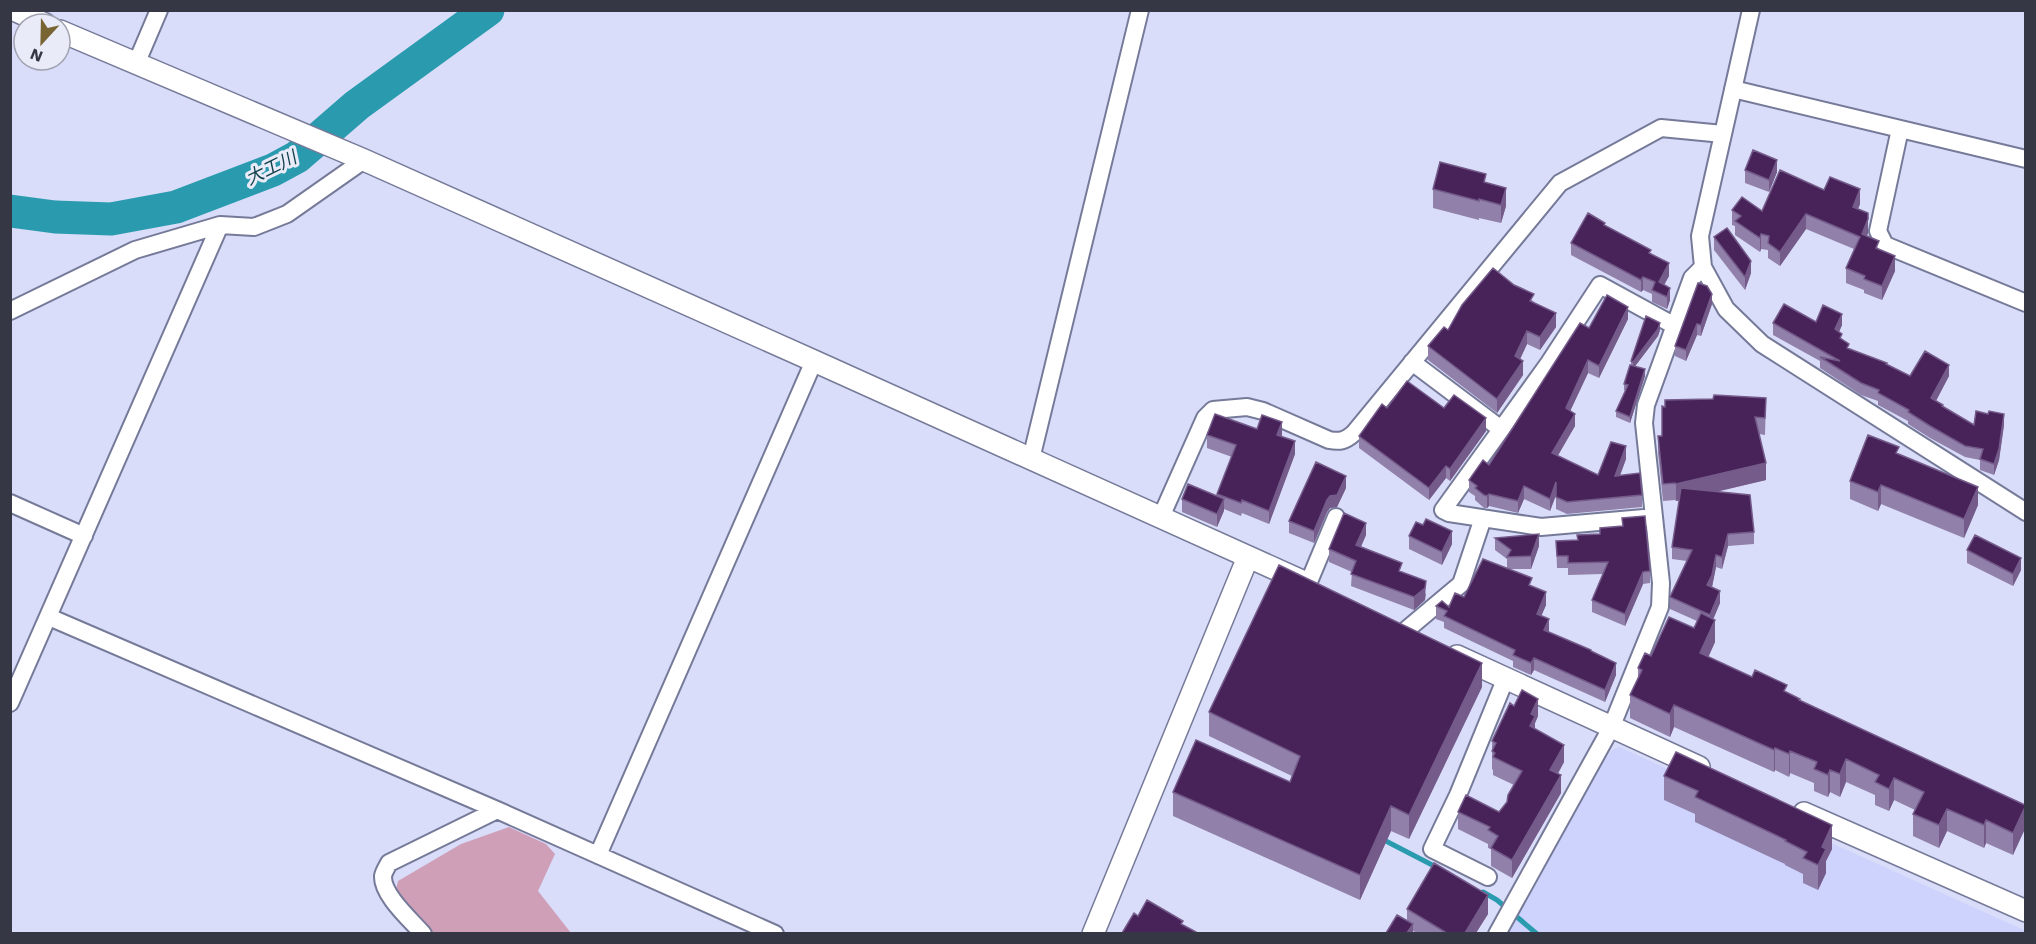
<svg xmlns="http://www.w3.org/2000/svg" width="2036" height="944" font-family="'Work Sans','Noto Sans JP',sans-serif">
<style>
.built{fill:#cdd3fd}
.green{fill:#cf9fb8}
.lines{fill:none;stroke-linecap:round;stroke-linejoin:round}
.stream{stroke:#2a9baf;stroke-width:5}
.river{stroke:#2a9baf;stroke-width:33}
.minor-casing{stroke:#767a99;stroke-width:20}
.tertiary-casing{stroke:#767a99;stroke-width:24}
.minor{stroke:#fff;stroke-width:16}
.tertiary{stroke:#fff;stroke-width:21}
.wall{fill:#9080aa}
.shaded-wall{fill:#745b8a}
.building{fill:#48235a;stroke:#745b8a;stroke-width:1.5}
.labels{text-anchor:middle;stroke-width:6;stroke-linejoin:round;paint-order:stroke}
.water-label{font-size:18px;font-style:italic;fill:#12424b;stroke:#e9ebf9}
</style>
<rect width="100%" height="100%" fill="#d9ddf9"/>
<!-- built -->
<path class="built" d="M1619,747l407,184 -1,3h-519l98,-173 8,-11z"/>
<!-- green -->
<path class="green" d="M509,827l37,17 9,10 -17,37 33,42h-137l-38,-43 2,-9 63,-37z"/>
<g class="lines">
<!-- stream -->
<path class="stream" d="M1382,839l56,29
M1483,892l14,8 40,34"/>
<!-- river -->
<path class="river" d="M10,211l45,6 56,2 65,-12 97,-37 24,-13 60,-52 131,-95"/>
<!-- minor casing -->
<g class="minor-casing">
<path id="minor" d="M1751,10l-51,226 3,31 23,42 36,35 264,168
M136,64l23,-54
M1733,89l293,70
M1900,129l-22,102 7,14 141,58
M10,311l125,-61 85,-25 34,2 33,-13 77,-54
M1412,362l89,67
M1031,459l109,-449
M10,503l74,33
M1161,517l44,-99 8,-8 34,-3 16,4 66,29c11,2 16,1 25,-7l206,-250 101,-55 62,6
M1644,518l-103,9 -92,-14 -6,-3 106,-147 51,-78 75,41
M1308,584l28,-67
M49,617l448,193 278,124
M1405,631l56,-47 22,-66
M10,703l210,-478
M598,855l216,-494
M1488,877l-56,-28 26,-54 47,-115
M423,934c-12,-14 -41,-39 -40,-58 1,-5 4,-9 6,-13l108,-53
M1497,934l114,-206 49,-121 1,-24 -17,-160 2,-18 46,-127 11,-11"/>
</g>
<!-- tertiary casing -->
<g class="tertiary-casing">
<path id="tertiary" d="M14,10l31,14
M60,31l304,129 450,201 488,220
M1457,656l242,111
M1804,813l222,98
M1093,934l155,-377"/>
</g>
<!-- minor -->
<use href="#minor" class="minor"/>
<!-- tertiary -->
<use href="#tertiary" class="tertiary"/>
</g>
<!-- wall -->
<path class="wall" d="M1745,170l32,2 -8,20 -24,-9z
M1486,183l20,23 -5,17 -22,-5v2l-46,-12v-19z
M1824,190l36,14 -2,5 10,24 -1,3 12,13 16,22 -13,29 -18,-7v-3l-18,-7v-15l8,-19 -48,-20 -26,37 -12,-8v-8l-7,-1 -1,3 -25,-17v-9l-3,-1v-15l30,1z
M1605,226l46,28 18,22 -5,9 6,15 -3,9 -15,-7v-8l-9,-4 -2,2 -70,-37v-12z
M1714,237l37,36 -6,17 -31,-40z
M1514,285l20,17 22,25 -16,23 -13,-6 -7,15 3,16 -26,38 -69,-53v-14l20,-16z
M1712,304l-11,32 -4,-1 -11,26 -11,-5v-10z
M1628,319l-29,59 -11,-5 -18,38 5,15 -18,30 41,19 28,-16 -6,17 22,19v12l-75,7 -11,-5v-14l-6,16 -26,-12 -6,14 -29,-7 -2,2h-3l-9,-8v-4l-6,-4v-12l20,-15 100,-137z
M1816,322l26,3 -3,7 3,8 7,9 38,16 23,11h39l-13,25 7,6 31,18h30l-5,35 -5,15 -14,-5v-10l-15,-3 -35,-19 -22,-14v-3l-30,-16v-4l-17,-6 -41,-27v-7l-47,-26v-12z
M1660,330l-2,6 -23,30 10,10 -15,47 -14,-6v-6l10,-20 -2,-1v-6l7,-19v-4z
M1766,398l-1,37 -6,-1 7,46 -50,12 38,40v12l-26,2 -6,23 -6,-2 -4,20 8,16 -7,16 2,23 -7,15 79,36 13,8 225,104 -12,50 -27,-12 -2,5 -37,-17 -8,17 -26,-12v-22l2,-4 -21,-10 -5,11 -14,-6v-10l-29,-13 -6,15 -10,-5 -2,5 -14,-6v-8l-24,-10 -1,4 -14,-7 -1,2 -100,-45 -4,10 -40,-19v-23l8,-16v-11l13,-12 43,-28 3,-7 -27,-12v-12l17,-36 -15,-2v-12l7,-47 -3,1 -1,-1 -12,1 -5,-48v-17h4l3,-29z
M1387,408h57l42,23 -36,50 -4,-3 -17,22 -70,-52v-12z
M1257,429l25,6v1l13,18 -26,70 -27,-11 -1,3 -17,-7 -7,18 -35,-15v-13l35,-3 15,-39 -25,-9v-13z
M1899,454l79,51 -14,33 -83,-34 -3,7 -28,-12v-18z
M1346,488l-9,19 -7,1 -3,4 -13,31 -25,-10v-12z
M1622,518l28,53v12l-7,1 -18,42 -33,-14v-12l11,-26 -35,1v-7h-11l-1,-27 21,-1 23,-6v-6l22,-2z
M1366,535l-5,12 41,25 24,22 -1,6 -11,10 -63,-24 1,-14 -23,-10v-13z
M1409,536l43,8 -10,21 -33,-16z
M1495,538l44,8 -8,23h-22l23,17 14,19 -5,11 8,16 42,20 25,23 -11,27 -71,-32 -3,5 -18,-8v-6l-69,-33v-6l-8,-3v-13l13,1 58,-39v-9l-12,-9z
M1967,550l54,20 -8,16 -46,-23z
M1482,687l-73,152 -18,-8 -31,69 -187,-84v-24l117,-10 2,-6 -83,-40v-24z
M1538,716l-3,7v6l29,33 -6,12 3,19 -49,85 -21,-12v-17l-3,-1v-4l-30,-15v-17h41l8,-10 7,-17 -21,-10v-5l-1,-1v-28z
M1664,776l168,73 -6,12v12l-8,17 -15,-7v-9l-18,-9v-1l-90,-42v-8l-31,-14z
M1407,909l81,5 -12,19h-59l-4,-2v2l-6,-13z"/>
<!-- shaded-wall -->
<path class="shaded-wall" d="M1777,160v12l-8,20v-12z
M1506,188v18l-5,17v-18z
M1860,189v15l-7,17v-14z
M1806,214v15l-26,37v-14z
M1868,219v14l-6,15v-14z
M1761,234v15l-1,3v-14z
M1895,256v15l-13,29v-14z
M1751,261v12l-6,17v-13z
M1669,263v13l-10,18v-12z
M1643,277v13l-2,2v-12z
M1670,288v12l-3,9v-12z
M1712,294v10l-11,32v-11z
M1628,307v12l-29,59v-12z
M1556,313v14l-16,23v-13z
M1842,314v11l-7,16v-12z
M1660,323v7l-2,6 -25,33v-7z
M1697,324v11l-11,26v-11z
M1527,331v13l-12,26v-14z
M1588,360v13l-22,47v-12z
M1523,361v14l-26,38v-14z
M1949,365v11l-18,34v-12z
M1645,369v7l-15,47v-6z
M1575,414v12l-23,40v-13z
M2004,414v11l-5,35 -5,15v-11z
M1486,418v13l-36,50v-12z
M1282,422v13l-5,12v-12z
M1295,441v13l-26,70v-13z
M1626,446v13l-11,29v-12z
M1766,463v17l-90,21v-17z
M1446,466v12l-17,22v-12z
M1346,476v12l-9,19 -7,1 -3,4 -13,31v-12l13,-31z
M1556,482v13l-6,16v-12z
M1881,485v19l-3,7v-19z
M1524,486v13l-6,14v-12z
M1978,487v18l-14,33v-19z
M1489,494v12l-2,2v-12z
M1224,499v12l-7,16v-13z
M1366,523v12l-10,22v-12z
M1452,531v13l-10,21v-13z
M1539,534v12l-8,23v-13z
M1728,534v12l-6,23v-12z
M1716,555v12l-4,20 -5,-2z
M2021,558v12l-8,16v-12z
M1643,572v12l-18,42v-12z
M1426,581l-1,19 -11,10v-13z
M1720,591v12l-10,24v-12z
M1546,592v13l-9,21v-12z
M1549,619v13l-5,-2z
M1715,620v22l-15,34v-23z
M1534,658v12l-3,5v-12z
M1482,663v24l-73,152v-24z
M1616,663v12l-11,27v-12z
M1538,699v17l-3,7v10l-5,-7 1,-12z
M1674,705v22l-4,10v-23z
M1564,745v17l-14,25v-17z
M1775,748v22l-1,2v-22z
M1790,751v22l-1,4v-23z
M1846,759v23l-6,15v-23z
M1830,770v22l-2,5v-22z
M1561,775v18l-49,85v-18z
M1894,778v22l-5,11v-22z
M1391,806v25l-31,69v-25z
M2025,807v22l-12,26v-22z
M1947,809v22l-8,17v-23z
M1986,820v23l-2,5v-23z
M1832,825v24l-6,12v12l-8,17v-25l4,-18z
M1488,895v19l-12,19h-11z
M1413,924v9h-6z"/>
<!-- building -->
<path class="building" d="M1753,150l24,10 -8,20 -24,-10z
M1440,162l46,12 -2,8 22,6 -5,17 -22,-6v2l-46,-12z
M1780,170l44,20 6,-13 30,12 -7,18 15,6v6l-6,15 17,7 -3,7 19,8 -13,30 -18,-7 1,-3 -19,-8 14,-31 -54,-23 -26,38 -12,-9 1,-7 -8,-2 -1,4 -25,-17 6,-5 -9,-6 10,-13 20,14z
M1588,213l17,10 -1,2 47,25 -2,3 20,10 -10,19 11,6 -3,9 -15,-7 3,-8 -12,-5 -2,3 -70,-37z
M1727,228l24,33 -6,16 -31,-40z
M1493,268l21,17 20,9 -4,7 26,12 -16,24 -13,-6 -12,25 8,5 -26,38 -69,-53 16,-19 4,3 14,-25z
M1698,283l9,3 5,8 -11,31 -4,-1 -11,26 -11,-4z
M1607,295l21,12 -29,59 -11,-6 -22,48 9,6 -23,39 46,22 13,-33 15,4 -11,30 25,-3 2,22 -75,7 -11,-5v-15l-6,17 -26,-13 -6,15 -29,-7 -2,2 -3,-1 -9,-7 2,-2 -8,-6 14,-20 6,5 91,-142 9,5z
M1784,304l32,18 7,-17 19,9 -7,15 7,5 -2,4 9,6 -2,4 40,15 -1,1 24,12 15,-25 24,14 -18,33 12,7 -1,1 32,19 2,-14 12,3 1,-3 15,3 -5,35 -5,15 -14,-5 3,-10 -18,-3 -35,-20 -22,-14 1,-2 -31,-17 1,-3 -18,-7 -41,-26 20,4 -67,-38z
M1646,316l14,7 -2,6 -25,33 -2,-1z
M1630,365l15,4 -15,48 -14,-6 12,-26 -4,-1z
M1407,381l37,27 10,-13 32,23 -36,51 -4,-3 -17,22 -70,-52 23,-32 5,4z
M1714,395l52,3 -1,20 -10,-1 11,46 -90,21 -1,-1 -12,1 -5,-48h4v-30l3,1v-7l48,-1z
M1215,414l42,15 5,-14 20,7 -5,13 18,6 -26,70 -27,-11 -1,3 -24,-9 19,-49 -29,-10z
M1868,435l31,12 -3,6 82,34 -14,32 -83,-34 -3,7 -28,-11z
M1316,462l30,14 -9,19 -7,1 -3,4 -13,31 -25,-10z
M1188,484l36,15 -7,15 -35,-15z
M1681,488l69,7 4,37 -26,2 -6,23 -6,-2 -4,20 -5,10 13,6 -10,24 -40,-18 22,-47 -20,-3z
M1344,513l22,10 -10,22 46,18 -3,8 27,10 -1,7 -11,9 -63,-23 5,-13 -27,-12z
M1645,516l5,55 -7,1 -18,42 -33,-14 16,-38 -40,1v-7h-11l-1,-15 22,-1 -1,-5 23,-1v-6l23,-2 -1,-8z
M1426,519l26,12 -10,21 -33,-16 7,-14 7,3z
M1539,534l-8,22 -24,1 4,-7 -16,-12z
M1975,535l46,23 -8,16 -46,-24z
M1483,559l49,19 -3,7 17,7 -9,22 12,5 -5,11 47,20v1l25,12 -11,27 -71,-32 -3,5 -18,-8 2,-5 -71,-34 3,-5 -11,-5 6,-5 7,6 6,-14 9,4z
M1279,565l203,98 -73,152 -18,-9 -31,69 -187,-83 23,-52 94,42 10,-26 -91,-44z
M1701,613l14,7 -15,33 52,24 3,-7 32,15 -3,6 16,8 -1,1 226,105v2l-12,26 -27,-13 -2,5 -37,-16 -8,16 -26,-11 11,-22 -30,-14 -5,11 -14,-7 4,-7 -33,-16 -6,15 -10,-4 -2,5 -14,-6 3,-7 -27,-11 -1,3 -14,-6 -1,2 -100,-45 -4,9 -40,-19 12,-25 -4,-2 7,-15 6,3 18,-39 25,11z
M1522,690l16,9 -7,15 4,2 -5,10 34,19 -14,25 11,5 -49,85 -21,-12 7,-12 -10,-6 2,-3 -32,-15 8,-17 33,17 8,-10 1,-7 14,-24 -29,-14 2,-4 -3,-2 4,-8 -4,-2 18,-38 4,3z
M1676,752l156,73 -10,22 4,2 -8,16 -15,-7 4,-6 -22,-11 1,-1 -91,-43 3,-6 -34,-15z
M1434,863l54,32 -23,38h-21l1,-1 -38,-23z
M1147,900l36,21 -2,3 15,8v1h-74l12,-20 4,3z
M1397,915l16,9 -6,9h-21z"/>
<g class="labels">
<!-- water labels -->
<g class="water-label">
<text transform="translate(271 168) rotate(-26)" y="6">大工川</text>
</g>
</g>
<!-- border -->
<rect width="2036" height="944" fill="none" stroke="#363745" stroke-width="24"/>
<!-- north arrow -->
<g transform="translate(42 42) rotate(202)"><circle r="28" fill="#e9ebf9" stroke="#a1a3b1" stroke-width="1.5"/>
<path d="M0-4.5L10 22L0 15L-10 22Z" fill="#796433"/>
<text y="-9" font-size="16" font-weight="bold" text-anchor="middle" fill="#363745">N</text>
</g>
</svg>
